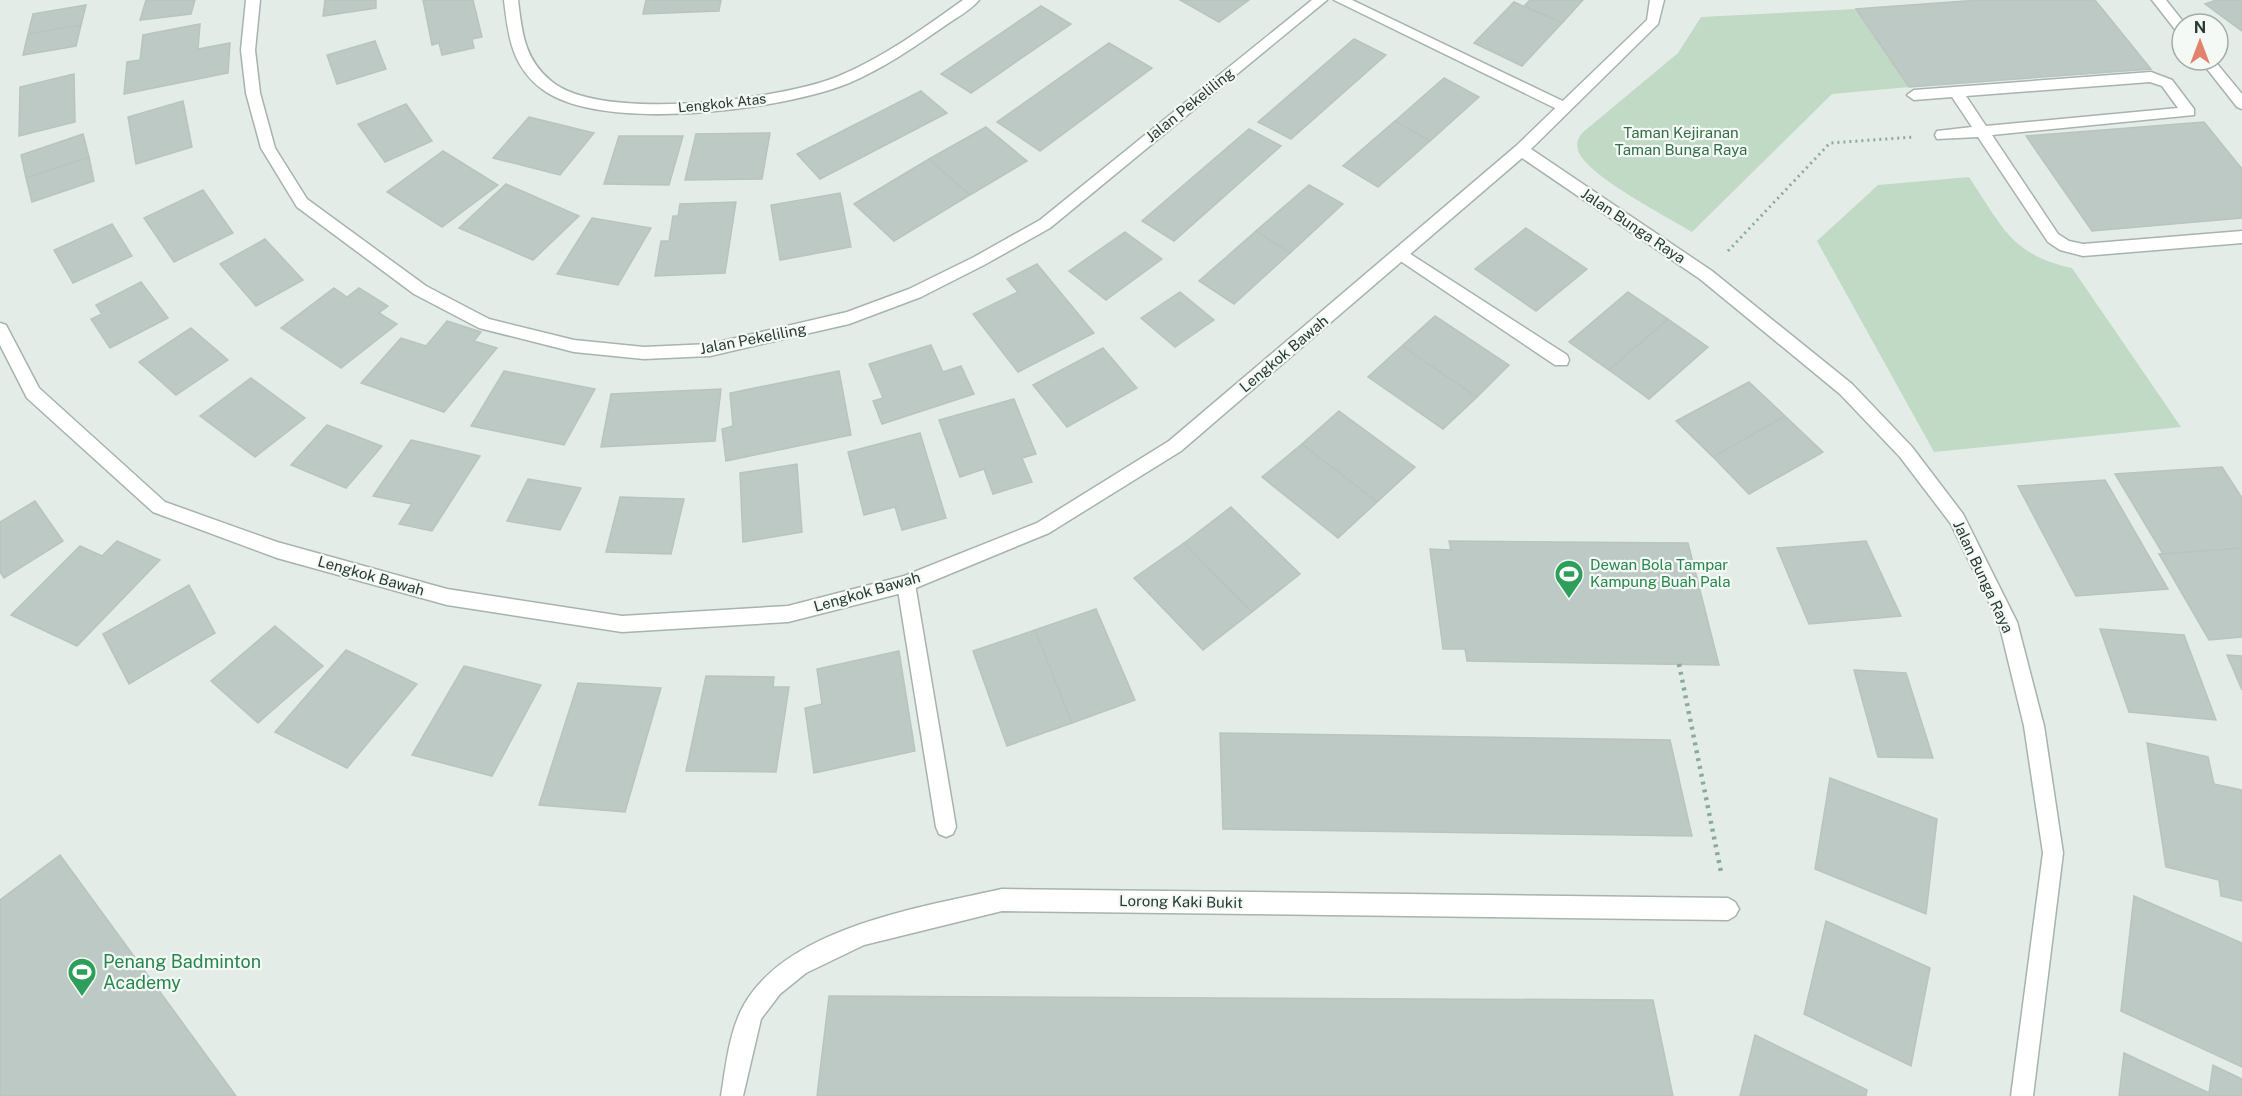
<svg xmlns="http://www.w3.org/2000/svg" width="2242" height="1096" font-family="'Public Sans',sans-serif">
<style>
.green{fill:#c0dac5}
.building{fill:#bdc9c4;stroke:#b8c5be;stroke-width:1.5}
.lines{fill:none;stroke-linecap:round;stroke-linejoin:round}
.service-casing{stroke:#a7b3ae;stroke-width:3}
.minor-casing{stroke:#a7b3ae;stroke-width:3}
.path-far1{stroke:#89ab9e;stroke-width:3;stroke-dasharray:2 4;stroke-linecap:butt}
.path{stroke:#89ab9e;stroke-width:4.5;stroke-dasharray:3 5;stroke-linecap:butt}
.service{fill:#fff;fill-rule:evenodd}
.minor{fill:#fff;fill-rule:evenodd}
.labels{text-anchor:middle;stroke-width:4.5;stroke-linejoin:round;paint-order:stroke}
.far-street-label{font-size:14px;fill:#263b34;stroke:#f5f9f6}
.street-label{font-size:15px;fill:#263b34;stroke:#f5f9f6}
.park-label{font-size:15px;fill:#356d47;stroke:#f5f9f6}
.leisure-label{font-size:15px;fill:#27864d;stroke:#f5f9f6;text-anchor:start}
.near-leisure-label{font-size:18px;fill:#27864d;stroke:#f5f9f6;text-anchor:start}
</style>
<rect width="100%" height="100%" fill="#e4ece8"/>
<!-- green -->
<path class="green" d="M1856,9l53,78 -77,7 -140,138c-24,-15 -107,-57 -114,-82 -2,-8 0,-11 4,-17l96,-80 23,-36z
M1969,177c33,49 42,78 103,91l109,159 -247,25 -117,-211 61,-56z"/>
<!-- building -->
<path class="building" d="M146,0h49l-4,14 -51,6z
M325,0h51v8l-53,8z
M423,0h50l9,37 -10,2 2,9 -32,7 -3,-12 -7,2z
M646,0h75l-2,11 -76,3z
M1180,0h69l-30,22z
M1530,0h53l-21,23 -38,-17z
M1979,0h116l56,69 -242,18 -53,-78z
M2216,0h26v31l-37,-27z
M1514,2l48,21 -40,43 -48,-23z
M86,5l-5,20 -53,9 5,-20z
M1041,6l30,18 -100,69 -30,-19z
M200,24l-2,25 32,-6 -2,30 -104,21 3,-32 13,-2 3,-25z
M81,25l-5,21 -53,9 5,-21z
M1354,39l32,16 -95,84 -33,-17z
M375,41l11,28 -49,15 -10,-29z
M1109,43l43,25 -112,83 -43,-29z
M74,74l1,48 -56,14 1,-49z
M1444,78l35,19 -49,44 -35,-20z
M921,91l26,22 -127,66 -23,-25z
M183,101l9,46 -56,17 -8,-47z
M406,104l26,37 -47,21 -27,-38z
M529,117l65,16 -34,42 -67,-17z
M1395,121l35,20 -52,46 -35,-21z
M2204,122l38,47v49l-150,13 -66,-95z
M986,127l41,34 -57,34 -41,-36z
M1249,129l32,17 -107,95 -32,-20z
M770,133l-8,46 -77,1 11,-46z
M83,134l6,23 -63,21 -5,-23z
M619,136h64l-14,49 -65,-1z
M443,151l55,34 -56,42 -55,-35z
M89,157l5,24 -62,21 -6,-24z
M929,159l41,36 -76,46 -40,-37z
M506,184l73,32 -46,44 -74,-32z
M1309,185l34,19 -53,49 -34,-22z
M203,190l30,43 -59,29 -30,-44z
M840,193l11,54 -71,13 -9,-55z
M736,202l-11,71 -70,3 6,-35h8l4,-25h5l2,-12z
M592,218l59,10 -33,57 -61,-11z
M112,224l20,32 -59,27 -19,-33z
M1526,228l61,41 -51,42 -61,-42z
M1256,231l34,22 -56,51 -35,-23z
M1125,232l37,27 -56,41 -37,-29z
M265,239l38,41 -47,26 -36,-42z
M1037,264l57,69 -76,39 -45,-58 45,-22 -11,-13z
M141,282l27,36 -58,30 -19,-29 11,-5 -6,-9z
M334,288l13,9 12,-9 29,18 -9,7 18,11 -56,44 -60,-40z
M1180,292l34,28 -39,27 -34,-29z
M1628,292l40,27 -59,51 -40,-28z
M1435,316l74,49 -32,32 -75,-51z
M1668,319l40,28 -59,52 -40,-29z
M447,321l34,11 -7,9 23,7 -53,64 -83,-29 40,-45 25,8z
M191,328l37,32 -52,35 -37,-33z
M931,345l12,27 18,-6 13,28 -92,30 -9,-23 10,-3 -14,-34z
M1402,346l75,51 -34,32 -75,-52z
M1103,348l34,40 -70,39 -34,-42z
M504,371l91,18 -31,56 -93,-19z
M839,371l12,64 -125,26 -4,-32 11,-3 -3,-33z
M251,378l54,40 -50,39 -55,-41z
M1749,382l36,34 -72,41 -37,-36z
M721,389l-6,52 -114,6 10,-53z
M1014,399l22,55 -14,4 10,24 -39,12 -9,-25 -24,8 -21,-57z
M1339,411l76,56 -38,35 -75,-58z
M1785,416l38,36 -74,42 -36,-37z
M327,425l55,21 -36,42 -55,-23z
M920,433l26,85 -44,12 -7,-23 -31,8 -16,-63z
M411,440l69,16 -48,75 -33,-7 13,-20 -39,-8z
M1302,444l75,58 -39,36 -76,-61z
M797,464l5,68 -59,10 -3,-69z
M2222,467l20,31v50l-79,6 -48,-80z
M528,479l53,9 -21,42 -53,-9z
M2105,480l63,109 -92,7 -58,-110z
M620,497l64,2 -13,55 -65,-2z
M35,501l28,40 -59,37 -4,-6v-50z
M1231,507l69,67 -48,38 -68,-69z
M117,541l43,19 -83,86 -66,-31 69,-69 22,10z
M1449,541l239,2 31,122 -252,-4 -2,-12h-22l-13,-100 21,1z
M1866,541l35,75 -92,8 -32,-76z
M1184,543l68,69 -49,38 -69,-72z
M2242,548v89l-33,3 -50,-86z
M189,585l26,48 -86,51 -26,-50z
M1096,609l39,91 -63,23 -37,-93z
M275,626l48,40 -65,57 -47,-42z
M2100,629l84,6 32,85 -87,-8z
M1035,630l37,93 -65,23 -34,-95z
M346,650l71,34 -70,84 -72,-36z
M899,651l16,100 -101,22 -9,-65 17,-4 -5,-35z
M2227,655l15,1v34z
M464,666l77,19 -49,91 -80,-21z
M1854,670l52,3 27,85 -55,-1z
M706,676l68,1 -1,10h16l-13,85 -90,-1z
M578,683l83,5 -36,124 -86,-7z
M1220,733l450,7 22,96 -469,-7z
M2147,743l61,14 6,27 28,6v111l-21,-5 -2,-16 -53,-13z
M1830,778l107,41 -11,95 -111,-45z
M60,855l176,241h-236v-196z
M2134,896l108,47v124l-121,-56z
M1826,921l104,47 -19,98 -107,-52z
M829,996l824,4 20,96h-856z
M1755,1035l112,55 -1,6h-126z
M2124,1053l85,40 4,-28 29,14v17h-123z"/>
<g class="lines">
<!-- service casing -->
<g class="service-casing">
<path id="service" d="M1334,0h18l217,104 2,3 -2,3h-10z
M2151,72l21,8 22,29v6l-202,20 66,99 11,7 14,3 159,-13v12l-159,13 -23,-6 -12,-8 -70,-105 -41,2 -2,-4 2,-4 35,-4 -20,-30 -38,3 -7,-5 7,-5zM2150,82l12,4 16,22 -192,18 -20,-30z
M1401,248l166,107 2,5 -2,5h-12l-159,-107 -3,-4 3,-4z
M906,576l6,2 3,6 41,243 -3,7 -7,3 -7,-3 -3,-7 -39,-243 3,-6z"/>
</g>
<!-- minor casing -->
<g class="minor-casing">
<path id="minor" d="M246,0h14l-5,50 5,43 15,55 32,51 119,87 63,33 85,21 70,7 66,-3 137,-32 62,-23 65,-32 66,-37 272,-220h15l-277,228 -66,37 -63,32 -72,27 -139,32 -66,3 -70,-7 -95,-24 -65,-34 -117,-87 -36,-59 -15,-55 -5,-43z
M504,0h14c4,32 6,59 33,81 49,42 231,19 288,-5 45,-19 85,-48 124,-76h16c-9,11 -25,19 -36,27 -30,21 -61,42 -94,56 -66,27 -248,51 -307,6 -31,-23 -34,-55 -38,-89z
M1650,0h14l-6,24 -127,125 181,122 140,113 60,63 51,67 54,108 27,104 19,127 -30,243h-22l32,-243 -19,-127 -25,-103 -48,-99 -51,-67 -60,-63 -140,-115 -178,-121 -341,293 -132,82 -143,59 -118,30 -166,10 -175,-27 -170,-47 -124,-46 -126,-114 -27,-53v-22l6,2 33,63 126,114 112,40 170,47 175,27 166,-10 116,-30 133,-53 132,-82 347,-295 131,-126z
M2152,0h14l19,24h-3v9l-5,-1z
M2200,60h14l28,34v15l-5,-2z
M1002,889l726,9 7,4 4,7 -4,7 -7,4 -726,-9 -138,34 -58,28 -26,21 -19,25 -18,77h-22c5,-30 8,-66 24,-93 45,-76 177,-96 257,-114z"/>
</g>
<!-- path-far1 -->
<path class="path-far1" d="M1728,251l102,-108 84,-6"/>
<!-- path -->
<path class="path" d="M1679,664l42,208"/>
<!-- service -->
<use href="#service" class="service"/>
<!-- minor -->
<use href="#minor" class="minor"/>
</g>
<!-- icons -->
<defs>
<g id="stadium-pin" transform="scale(1.5)"><path d="M0 17L-7.5 6A9.5 9.5 0 1 1 7.5 6Z" fill="#2e9e5b" stroke="#f5f9f6"/><path d="M0-5a6.5 5 0 1 0 0 10a6.5 5 0 1 0 0-10ZM-3.5-1.8h7v3.6h-7Z" fill="#fff"/></g>
</defs>
<g fill-rule="evenodd">
<use href="#stadium-pin" x="1569" y="574"/>
<use href="#stadium-pin" x="82" y="972"/>
</g>
<g class="labels">
<!-- far-street labels -->
<g class="far-street-label">
<text transform="translate(722 103) rotate(-6)" y="5">Lengkok Atas</text>
</g>
<!-- street labels -->
<g class="street-label">
<text transform="translate(1190 105) rotate(-39)" y="5">Jalan Pekeliling</text>
<text transform="translate(1633 226) rotate(34)" y="5">Jalan Bunga Raya</text>
<text transform="translate(753 339) rotate(-11)" y="5">Jalan Pekeliling</text>
<text transform="translate(1284 354) rotate(-40)" y="5">Lengkok Bawah</text>
<text transform="translate(371 576) rotate(16)" y="5">Lengkok Bawah</text>
<text transform="translate(1983 577) rotate(65)" y="5">Jalan Bunga Raya</text>
<text transform="translate(867 592) rotate(-16)" y="5">Lengkok Bawah</text>
<text transform="translate(1181 902) rotate(1)" y="5">Lorong Kaki Bukit</text>
</g>
<!-- park labels -->
<g class="park-label">
<text x="1681" y="138">Taman Kejiranan<tspan x="1681" dy="17">Taman Bunga Raya</tspan></text>
</g>
<!-- leisure labels -->
<g class="leisure-label">
<text x="1590" y="570">Dewan Bola Tampar<tspan x="1590" dy="17">Kampung Buah Pala</tspan></text>
</g>
<!-- near-leisure labels -->
<g class="near-leisure-label">
<text x="103" y="968">Penang Badminton<tspan x="103" dy="21">Academy</tspan></text>
</g>
</g>
<!-- north arrow -->
<g transform="translate(2200 42)"><circle r="28" fill="#f5f9f6" stroke="#a2ada8" stroke-width="1.5"/>
<path d="M0-4.5L10 22L0 15L-10 22Z" fill="#e1826e"/>
<text y="-9" font-size="16" font-weight="bold" text-anchor="middle" fill="#263b34">N</text>
</g>
</svg>
